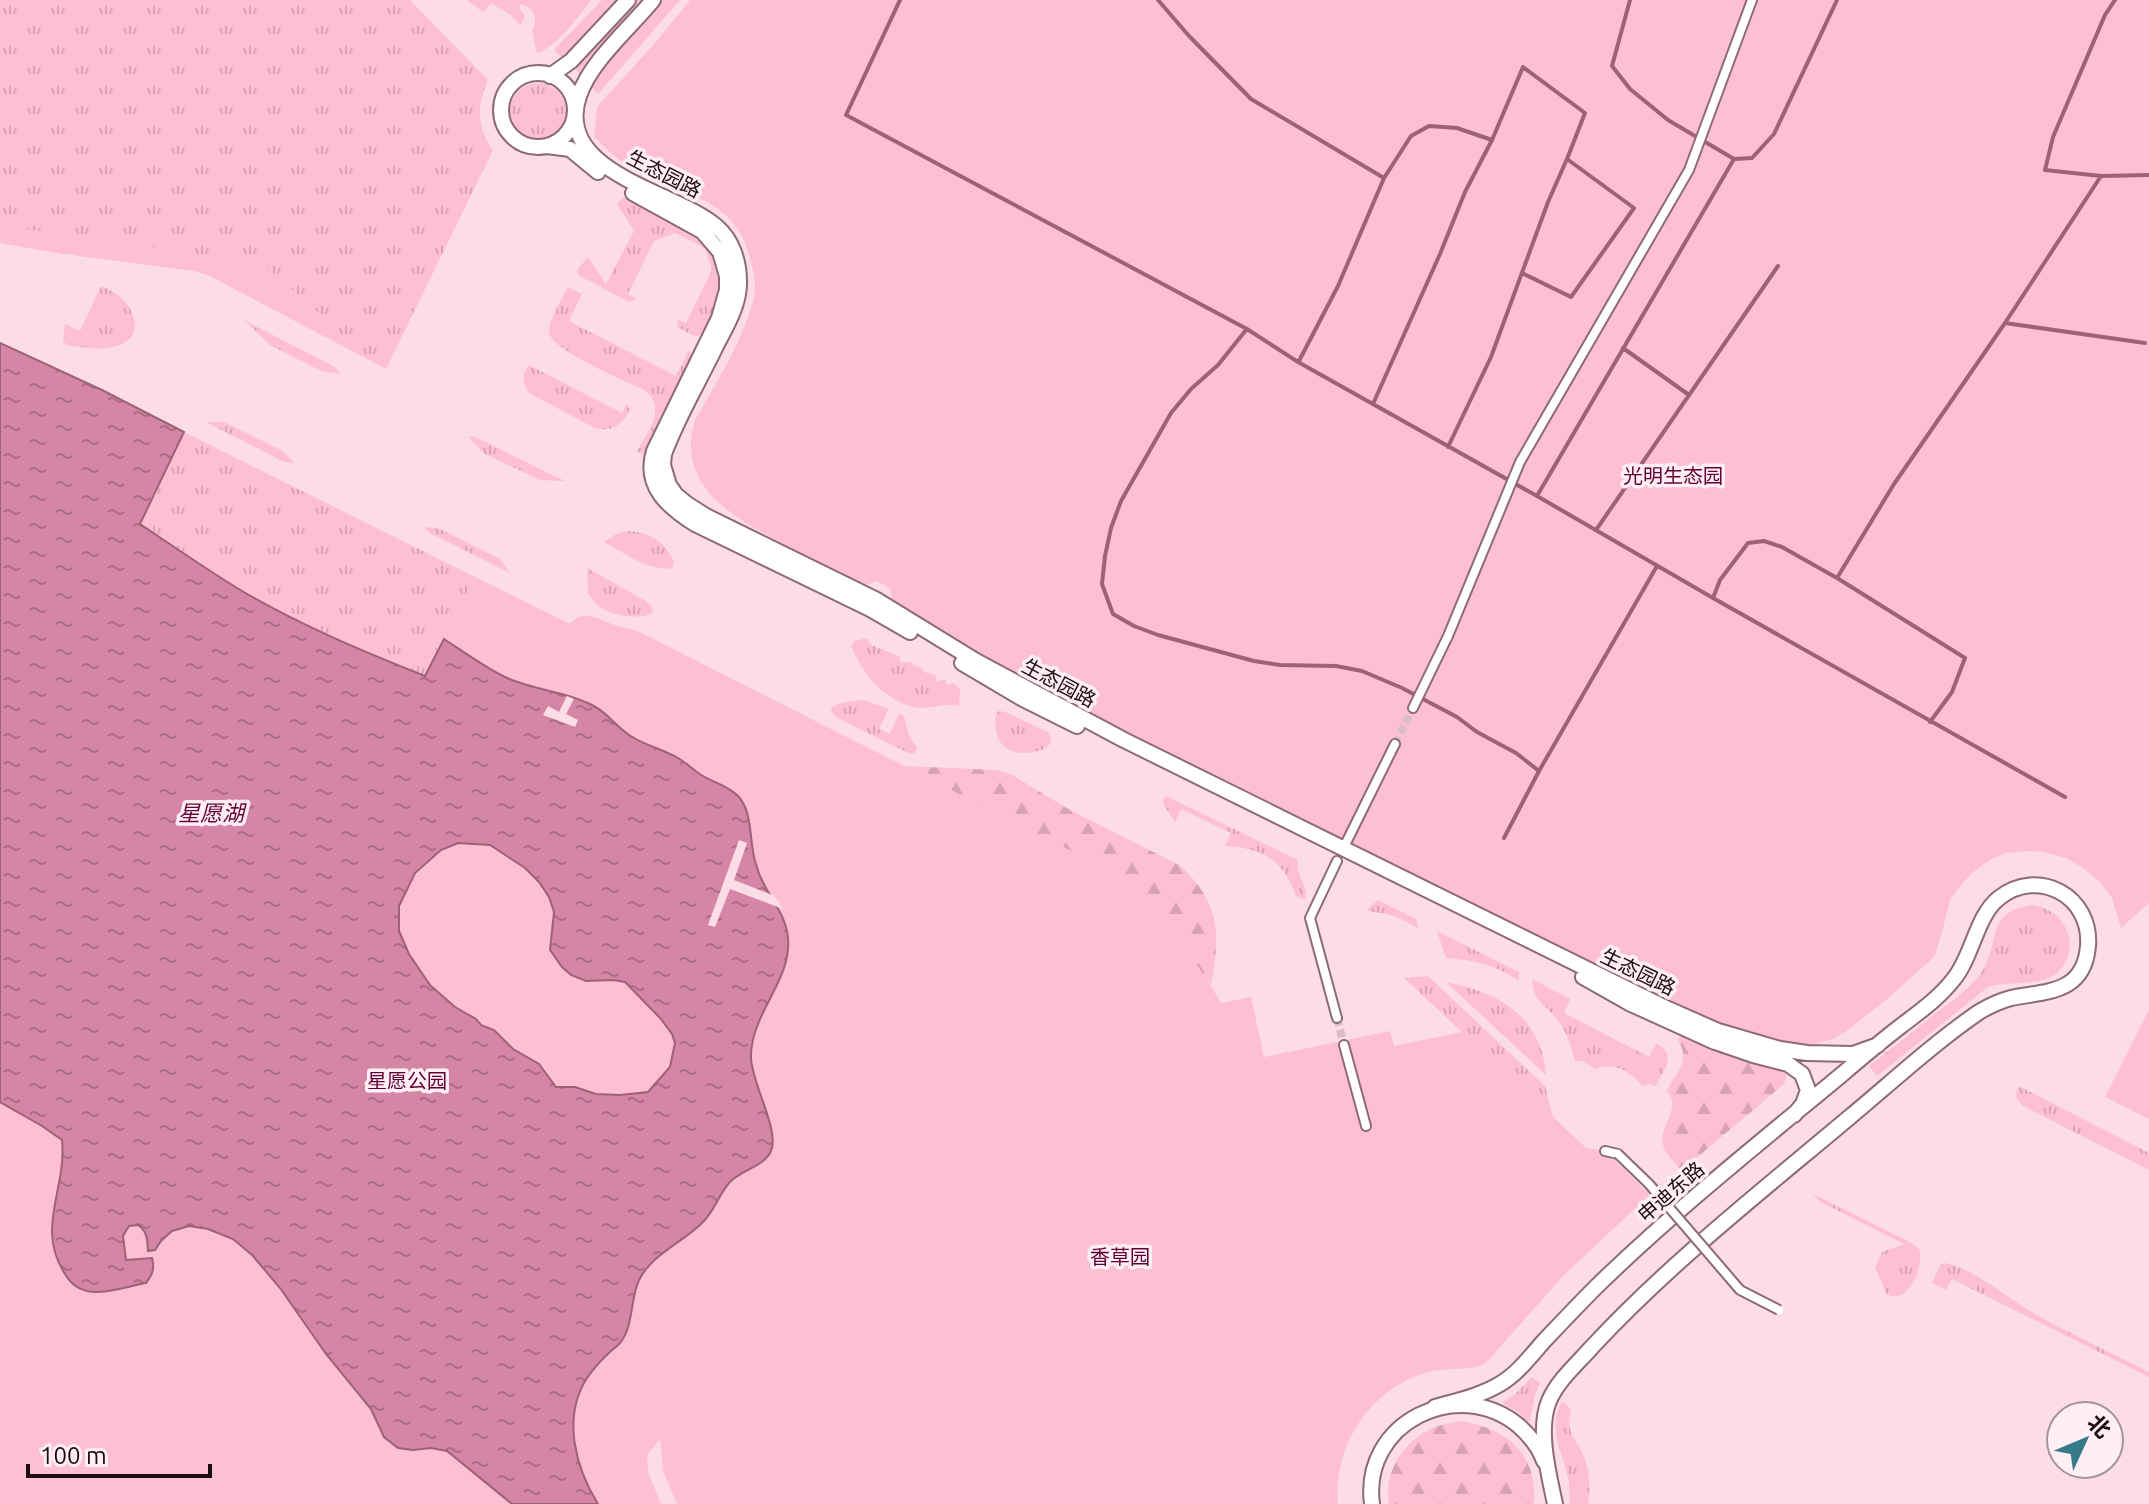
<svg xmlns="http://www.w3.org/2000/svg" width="2149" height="1504" font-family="Ubuntu,'Noto Sans SC',sans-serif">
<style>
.grass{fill:url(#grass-tufts)}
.forest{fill:url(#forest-firs)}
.green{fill:#febfd5}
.water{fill:url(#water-ripples);stroke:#9d6278;stroke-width:2;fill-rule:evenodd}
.pier{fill:#fcdce7}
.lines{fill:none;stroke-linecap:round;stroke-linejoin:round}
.stream{stroke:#9d6278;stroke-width:4}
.pedestrian-tunnel{stroke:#dabdc7;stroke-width:8;stroke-dasharray:8 4;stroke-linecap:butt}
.pedestrian-casing{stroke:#8d6a77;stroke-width:12}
.tertiary-casing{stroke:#8d6a77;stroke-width:18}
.pedestrian{stroke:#fff;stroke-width:8}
.tertiary{stroke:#fff;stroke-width:14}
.pedestrian-bridge-casing{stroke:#8d6a77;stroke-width:12;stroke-linecap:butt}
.pedestrian-bridge{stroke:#fff;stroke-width:8}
.labels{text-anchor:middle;stroke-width:7;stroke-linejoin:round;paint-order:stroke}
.street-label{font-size:20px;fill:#1a0d12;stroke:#ffeef3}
.park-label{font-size:20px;fill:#610035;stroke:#ffeef3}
.water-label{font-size:22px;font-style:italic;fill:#650439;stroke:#ffeef3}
</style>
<defs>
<pattern id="grass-tufts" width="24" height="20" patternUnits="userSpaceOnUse" patternTransform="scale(2)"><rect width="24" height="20" fill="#febfd5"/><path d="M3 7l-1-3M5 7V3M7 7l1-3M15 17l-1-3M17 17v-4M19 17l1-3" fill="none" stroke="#d9a3b6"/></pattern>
<pattern id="forest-firs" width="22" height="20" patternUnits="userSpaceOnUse" patternTransform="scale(2)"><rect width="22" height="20" fill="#febfd5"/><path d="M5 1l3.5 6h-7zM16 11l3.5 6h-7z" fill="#d9a3b6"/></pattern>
<pattern id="water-ripples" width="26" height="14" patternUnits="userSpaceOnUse" patternTransform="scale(2)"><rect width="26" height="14" fill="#d586a4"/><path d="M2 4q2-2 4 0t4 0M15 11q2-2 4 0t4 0" fill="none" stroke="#ac6c84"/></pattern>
</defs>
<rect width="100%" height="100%" fill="#fcdce7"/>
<!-- grass -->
<path class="grass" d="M0,0h410l78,80c-11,25 -12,48 5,70l-107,219 -176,-93 -14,-5 -137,-18 -59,-10z
M510 111a28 28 0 1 1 56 0a28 28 0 1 1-56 0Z
M623,198h6c25,13 69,29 84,54 5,9 8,20 8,30 1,11 -12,55 -26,54 -4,-1 -12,-6 -17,-9l-1,-8 9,4 26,-53 -7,-22 -30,-15 -21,8 -26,53 9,5 -8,3 -51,-27 -1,-5 11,-13 18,27 28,-53 -17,-27z
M101,286c6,3 12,5 17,9 14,11 27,36 6,48 -17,9 -39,5 -57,2l-4,-4 2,-17 15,7z
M568,287l14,7 -13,27 107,55 13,-26 4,10 -49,95 -7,-4c11,-20 31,-43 7,-61 -19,-9 -92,-40 -95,-57 -2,-11 14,-36 19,-46z
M244,320l91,47 6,7 -20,-3 -51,-26z
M529,365l93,48 5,-9 3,5c-7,15 -18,24 -35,19l-66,-35c-6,-9 -8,-19 0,-28z
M206,422h18l59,29 11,12 -10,-1z
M184,432l291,145 -50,99c-62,-25 -125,-51 -183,-85 -35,-21 -69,-45 -103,-67z
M468,437h7l90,44 -25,-1 -55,-26z
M423,527l17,2 60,30 10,14 -80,-40z
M627,531c22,1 38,10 47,31l-2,6c-20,5 -51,-17 -68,-26l12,-8z
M587,568l59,33 6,6 1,6c-13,7 -39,3 -52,-5 -6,-4 -9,-9 -13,-15z
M867,638l4,7 28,11 2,6h9l4,3 8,3 2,4 11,3 2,7 8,-3 2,6 7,-2 6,6 -1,17c-14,-4 -24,2 -38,2 -9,0 -18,-4 -25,-8 -25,-15 -33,-29 -45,-54l4,-5z
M864,700l25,9 -10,20 11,5 9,-20 5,2 5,19 8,13 -2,5 -4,1 -7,-3 -68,-34 -6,-8c10,-8 22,-8 34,-9z
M1000,711l5,1 43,20c2,5 5,8 1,13 -2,3 -7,5 -11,6 -31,8 -46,-8 -42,-38z
M1166,796l132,64c-3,15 11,25 7,40l-9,-4c-13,-36 -33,-48 -71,-50l6,-13 -50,-24 -6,13 -10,-15 -2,-6z
M1378,900l38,19 3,10c-10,-6 -20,-12 -32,-15 -7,-2 -13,-1 -20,-4z
M2034,905c15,4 27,10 33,26 3,9 4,20 -1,30 -15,31 -51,17 -78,26l-111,89 -8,-10c21,-16 42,-33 63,-50 16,-12 35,-25 47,-40 23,-30 4,-66 55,-71z
M1437,931l82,41v9c-22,-16 -46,-21 -73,-23z
M1428,976l117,110 8,31 -149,-139z
M1532,979l38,20 -6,14 85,44 7,-14c22,12 8,26 0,43l-7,-2 -7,2c-12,-15 -27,-24 -47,-17l-12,-8h-8c-4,-16 -9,-31 -19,-43 -14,-17 -22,-15 -24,-39z
M1446,982c53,10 96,35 100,93z
M2019,1086l130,67v17l-124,-63c-9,-6 -11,-12 -6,-21z
M1586,1148l19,3 45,44 -7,6z
M1813,1194l93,46c3,2 10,6 12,8 8,11 -5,42 -17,47 -5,2 -9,1 -14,0l-12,-28 7,-15 22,-8 -85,-43z
M1944,1263c28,4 67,38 93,52 36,20 75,38 112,57v5l-197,-98 -6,11 -14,-7 8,-18z
M1532,1377l8,6 -5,12 -6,27 -13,-11 -14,-8 14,-10z
M1562,1401l9,8c-5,24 1,23 11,43 7,15 9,35 6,52h-18c-1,-9 0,-17 -2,-26 -6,-29 -21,-47 -6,-77z"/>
<!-- forest -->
<path class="forest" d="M830,728l74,38 94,4 14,5 58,35 109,55c41,36 42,69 32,120 -27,-37 -53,-74 -87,-105z
M1681,1031l104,36 1,10 -2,7 -103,87c-5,-8 -16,-17 -18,-26 -5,-19 20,-37 4,-54 8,-20 25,-26 11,-51z
M1460,1421c47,7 78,33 74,83h-145c-6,-33 16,-65 46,-77 8,-3 17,-4 25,-6z"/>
<!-- green -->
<path class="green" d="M467,0h124c-12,16 -35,48 -54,53l-5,-22c7,-14 3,-22 -11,-27l-2,4 5,6v5l-4,6 -9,-10 -20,-12 -8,9z
M602,0h17l-56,59 -9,-9z
M636,0h10l-45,53 -21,21 -5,-5z
M663,0h17l-82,94 -10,-11z
M690,0h1459v903l-28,25 -9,-30 -12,-16 -17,-14 -17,-10 -22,-6 -16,-1 -22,2 -16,7 -17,12 -13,14 -10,14 -9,36 -7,21 -48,43 -41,32 -12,7 -24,6 -63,-9 -50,-20 -216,-105 -440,-223 -66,-36 -82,-51 -2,-13 -14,-7 -9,4c-25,-10 -48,-23 -72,-35 -51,-27 -122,-59 -100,-130 19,-33 58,-96 60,-133 0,-13 -4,-25 -7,-36 -7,-23 -22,-39 -43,-50 -31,-17 -66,-25 -93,-47 -6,-5 -12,-12 -18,-17l3,-30 58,-64z
M0,226l41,5 22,5 3,10 -2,8 -64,-11z
M90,235l16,4 159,27 59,51 7,12 -5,8 -116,-61 -14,-5 -118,-15 2,-16 4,-4z
M0,343l102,47 82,42 -44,92c33,23 67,46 102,67 58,34 120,60 183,85l50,-99 95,47c13,-16 28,-5 44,1 8,3 18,3 26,7l455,231c9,5 19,10 27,16 34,24 78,87 99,124l30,-6 13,60 126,-26 4,15 68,-14 181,169 -80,75 -71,80c-3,3 -6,7 -10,9 -10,5 -40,3 -54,7 -58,16 -95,74 -90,132h-661l-14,-33 -3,-32 -13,16 1,17 13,32h-661z
M2149,1010v109l-44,-22z"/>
<!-- water -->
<path class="water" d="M0,343l102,47 82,42 -44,92c33,22 67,46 102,67 58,34 120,60 183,85l19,-37c20,13 40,28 61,38 27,13 60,14 87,28 17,8 25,24 42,33 14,8 30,12 44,20 9,5 16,13 25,18 12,7 26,10 36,21 14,17 10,43 16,64 2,5 3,12 6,17 9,21 25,36 27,60 4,43 -38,76 -37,120 1,26 29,73 20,93 -7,16 -31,19 -42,32 -11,13 -15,29 -27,40 -20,20 -50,31 -63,57 -9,19 -5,46 -19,63 -2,3 -6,5 -9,8 -9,8 -17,17 -24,27 -25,39 -12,89 11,126h-86l-65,-53 -16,-3 -18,2 -15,-2 -14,-11 -13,-28 -45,-55 -46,-66 -28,-33 -19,-16 -25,-10 -19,-3 -17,5 -11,10 -6,9 -7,1c-1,-11 0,-19 -10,-26l-9,1 -6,10 3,24 26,-2c3,11 0,17 -6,25 -16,3 -34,9 -50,9 -14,0 -24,-6 -31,-18 -30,-46 2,-85 -3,-134l-20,-14 -42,-24zM458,843l32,2 35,23 14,14 10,15 5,15 -4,38 12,17 9,8 15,6 28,-1 11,2 35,36 12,16 3,9 -5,24 -22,25 -28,3 -24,-1 -21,-7h-19l-17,-23 -26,-15 -19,-19 -13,-5 -5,-6 -21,-12 -25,-22 -21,-31 -10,-23v-25l16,-33 26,-23z"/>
<!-- pier -->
<path class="pier" d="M567,696l7,3 -8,15 12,6 -3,7 -32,-12 5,-9 11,6z
M739,840l8,3 -13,37 41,16 8,13 -53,-20 -15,38 -7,-2z"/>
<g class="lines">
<!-- stream -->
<path class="stream" d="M900,0l-54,115 401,214 51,33 239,134 176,102 352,199
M1158,0l31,36 62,63 133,79 27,-42 18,-10 28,2 35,12 31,-73 62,46 -18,46 67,49 -63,89 -49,-24
M1630,0l-18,66 18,23 38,31 66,39 18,-1 22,-24 63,-134
M2115,0l-10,15 -52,122 -8,33 56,6 48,-1
M2005,323l140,20
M1246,330l-28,35 -27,24 -20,24 -50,88 -10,27 -6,28 -3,28 11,30 21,12 24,9 96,26 26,4 56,1 26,5 40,17 55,29 20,15 39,21 23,18
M1623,348l66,47
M1299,361l39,-75 46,-108
M1373,404l67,-150 25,-62 27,-52
M1448,447l43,-90 57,-155 19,-43
M1537,496l197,-337
M1596,530l182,-264
M1837,578l57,-94 111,-161 96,-147
M1713,598l7,-18 28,-37 16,-2 18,6 55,31 128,80 -13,34 -22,30
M1504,838l35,-67 118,-205"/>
<!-- pedestrian-tunnel -->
<path class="pedestrian-tunnel" d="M1395,744l18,-36
M1337,1018l7,27"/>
<!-- pedestrian casing -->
<g class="pedestrian-casing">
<path id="pedestrian" d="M1413,708l35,-72 72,-174 169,-292 63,-170
M1346,843l49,-99
M1337,1018l-27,-100 27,-57
M1344,1045l22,81
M1605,1151l13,3"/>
</g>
<!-- tertiary casing -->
<g class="tertiary-casing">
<path id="tertiary" d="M653,0c-23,28 -63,62 -74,96 -26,78 98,95 138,131 15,13 22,34 22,54 1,22 -12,44 -22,63 -17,36 -39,72 -53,110l-1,11 6,20 7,10 11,9 19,12 169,83 101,62 148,79 544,269 50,22 62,18 27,4 46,1 25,-9
M501 110a37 37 0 1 1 74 0a37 37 0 1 1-74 0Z
M550,76l21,-15 57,-61
M547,146l23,3 28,23
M633,193l69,38 18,21 7,24v14l-8,28 -65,133c-11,35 14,56 41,73l175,85 40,23
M962,663l61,36 54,27
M1583,977l46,26 86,39 38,13 35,9 14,10 6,16 -5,14 -9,11
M1435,1407c21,-6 45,-11 65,-23 17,-10 30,-27 43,-42 18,-19 36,-38 54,-56 77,-75 161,-142 243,-210 20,-17 40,-34 61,-50 18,-14 37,-27 52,-46 20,-24 23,-64 46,-82 39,-31 93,-2 89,48 -4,48 -42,45 -77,52 -11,3 -22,8 -32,14 -45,31 -86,69 -128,104 -88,74 -181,147 -259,231 -15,17 -34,33 -43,54 -12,29 0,74 6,103
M1372,1504c-11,-81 86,-129 147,-78 10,9 20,21 25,35"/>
</g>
<!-- pedestrian -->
<use href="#pedestrian" class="pedestrian"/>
<!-- tertiary -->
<use href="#tertiary" class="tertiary"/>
<!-- pedestrian-bridge casing -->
<g class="pedestrian-bridge-casing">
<path id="pedestrian-bridge" d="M1618,1154l31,30 91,106 39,20"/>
</g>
<!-- pedestrian-bridge -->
<use href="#pedestrian-bridge" class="pedestrian-bridge"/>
</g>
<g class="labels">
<!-- street labels -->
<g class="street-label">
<text transform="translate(664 174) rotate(27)" y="7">生态园路</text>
<text transform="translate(1059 683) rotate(28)" y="7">生态园路</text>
<text transform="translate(1638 972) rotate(26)" y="7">生态园路</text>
<text transform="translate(1671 1192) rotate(-41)" y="7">申迪东路</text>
</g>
<!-- park labels -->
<g class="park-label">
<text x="1673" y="483">光明生态园</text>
<text x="407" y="1088">星愿公园</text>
<text x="1120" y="1264">香草园</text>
</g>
<!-- water labels -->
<g class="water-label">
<text x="211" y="821">星愿湖</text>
</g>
</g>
<!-- north arrow -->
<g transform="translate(2085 1440) rotate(46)"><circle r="38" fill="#ffeef3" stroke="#a39499" stroke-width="2"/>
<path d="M0-6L14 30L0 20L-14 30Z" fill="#367a89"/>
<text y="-12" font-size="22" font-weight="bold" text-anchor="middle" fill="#1a0d12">北</text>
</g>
<!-- scale -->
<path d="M28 1464v12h182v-12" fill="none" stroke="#1a0d12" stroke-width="4"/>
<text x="40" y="1464" font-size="24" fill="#1a0d12" stroke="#ffeef3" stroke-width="6" paint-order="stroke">100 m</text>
</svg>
